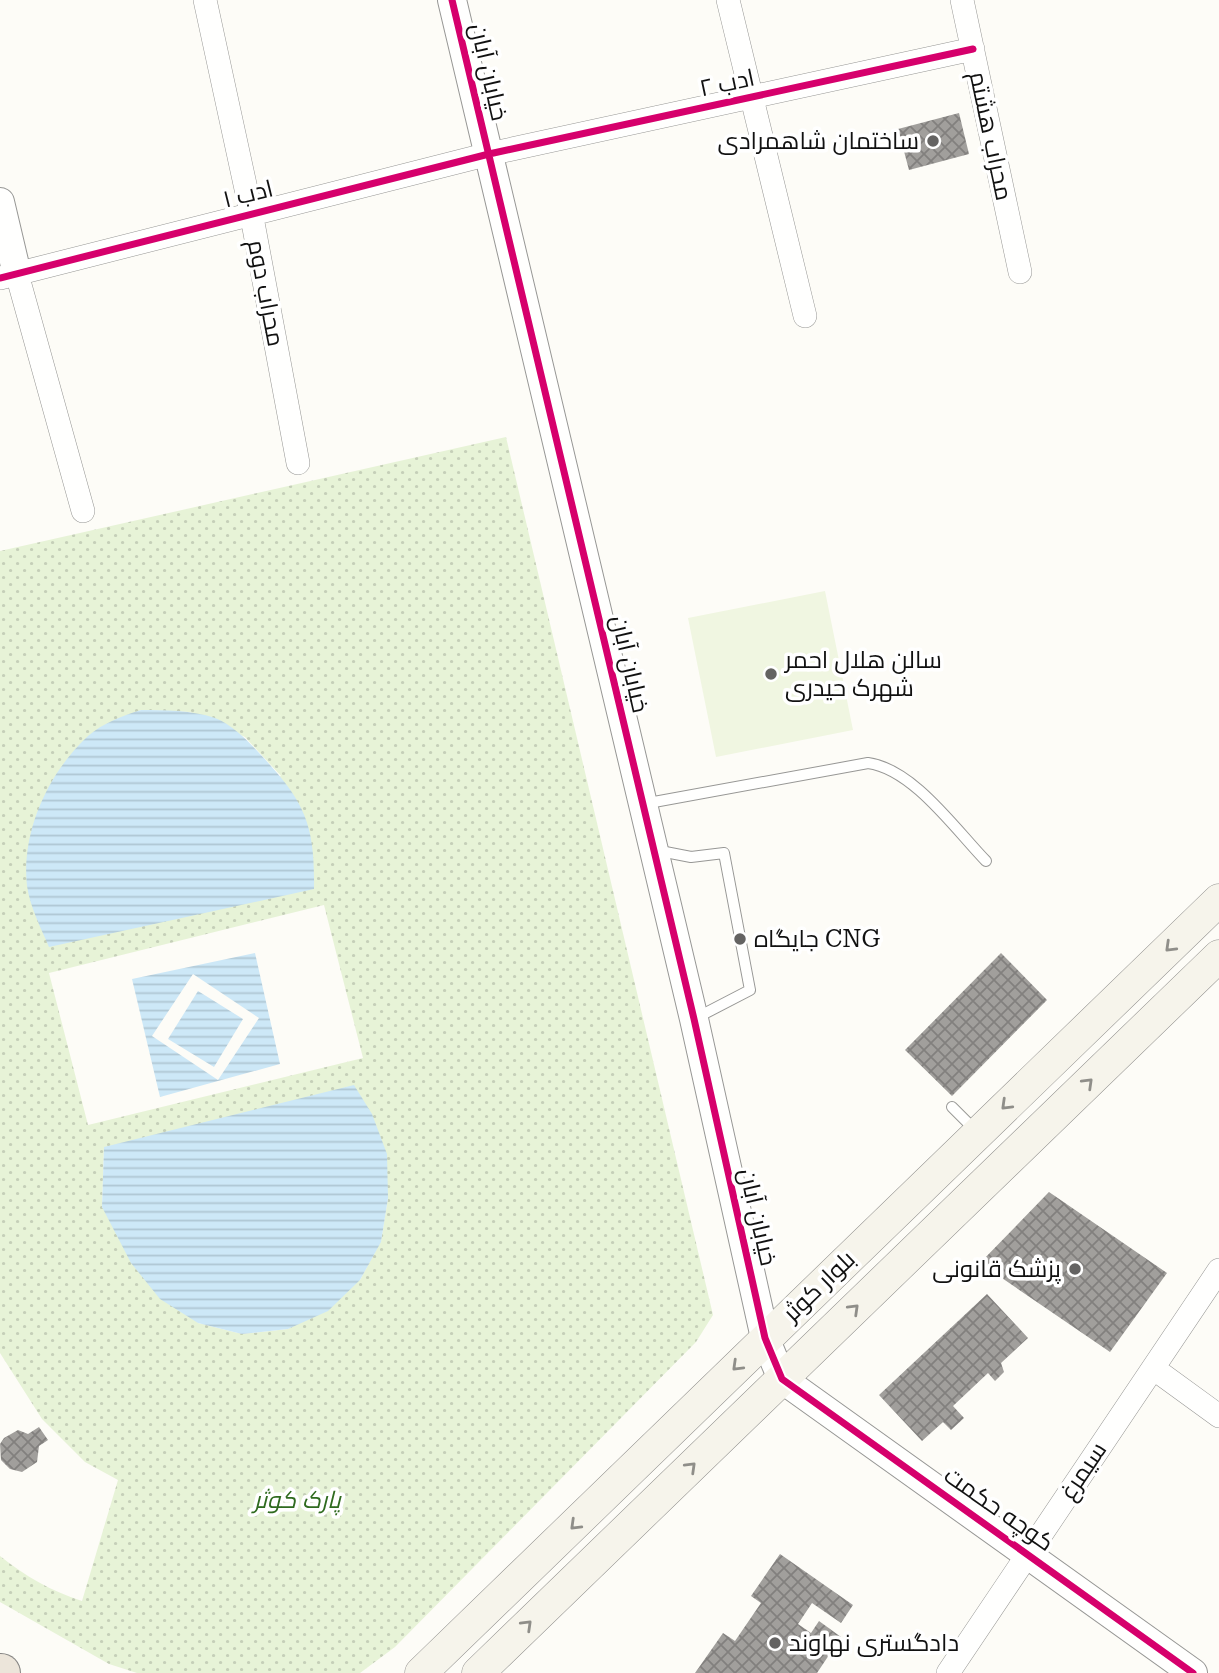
<svg xmlns="http://www.w3.org/2000/svg" width="1219" height="1673" font-family="'Roboto Serif',Cairo,serif">
<style>
.grass{fill:url(#grass-dots);fill-rule:evenodd}
.pitch{fill:#f0f6e1}
.water{fill:url(#water-rules);fill-rule:evenodd}
.building{fill:url(#building-cross-hatch)}
.lines{fill:none;stroke-linecap:round;stroke-linejoin:round}
.service-casing{stroke:#979795;stroke-width:12}
.minor-casing{stroke:#979795;stroke-width:24}
.tertiary-casing{stroke:#979795;stroke-width:30}
.secondary-casing{stroke:#8e8d8b;stroke-width:33}
.trunk-casing{stroke:#858482;stroke-width:40}
.service{stroke:#fffffe;stroke-width:10}
.minor{stroke:#fffffe;stroke-width:23}
.tertiary{stroke:#fffffe;stroke-width:28}
.secondary{stroke:#f6f4eb;stroke-width:32}
.trunk{stroke:#ece5da;stroke-width:38}
.cycleway-casing{stroke:#fff;stroke-width:11}
.cycleway{stroke:#d6006c;stroke-width:7}
.oneway{stroke:#8f8e89}
.poi-dot{fill:#646362;stroke:#fff;stroke-width:2.5}
.labels{text-anchor:middle;stroke-width:7;stroke-linejoin:round;paint-order:stroke}
.street-label{font-size:24px;fill:#111;stroke:#fff}
.poi-label{font-size:24px;fill:#111;stroke:#fff;text-anchor:start}
.park-label{font-size:24px;font-style:italic;fill:#2f6b1f;stroke:#fff}
</style>
<defs>
<pattern id="grass-dots" width="8" height="8" patternUnits="userSpaceOnUse" patternTransform="scale(1.75)"><rect width="8" height="8" fill="#e7f3d7"/><path d="M2 2h.1M6 6h.1" fill="none" stroke="#c5cfb8" stroke-width="1.8" stroke-linecap="round"/></pattern>
<pattern id="water-rules" width="6" height="5" patternUnits="userSpaceOnUse" patternTransform="scale(1.75)"><rect width="6" height="5" fill="#cde8f7"/><path d="M0 2.5h6" fill="none" stroke="#afc6d3"/></pattern>
<pattern id="building-cross-hatch" width="8" height="8" patternUnits="userSpaceOnUse" patternTransform="scale(1.75)"><rect width="8" height="8" fill="#a19f9c"/><path d="M0 0l8 8M0 8l8-8" fill="none" stroke="#82807e"/></pattern>
</defs>
<rect width="100%" height="100%" fill="#fdfcf7"/>
<!-- grass -->
<path class="grass" d="M506,437l207,878 -17,27 -301,305 -35,26h-223l-28,-9 -109,-62v-46c25,20 51,35 82,45l36,-121 -33,-18 -43,-43 -42,-66v-802zM141,710l49,2 55,25 36,39 -245,40 17,-36 36,-44zM324,905l39,153 -275,67 -39,-152zM104,1147l284,51 -7,43 -21,39 -72,49 -46,5 -44,-11 -96,-116z"/>
<!-- pitch -->
<path class="pitch" d="M825,591l28,139 -137,27 -28,-139z"/>
<!-- water -->
<path class="water" d="M141,710c25,0 50,0 74,8 18,7 33,23 46,37 44,47 54,69 53,134l-265,58c-8,-19 -19,-40 -22,-61 -6,-54 21,-113 61,-150 15,-13 34,-20 53,-26z
M255,953l25,111 -120,33 -28,-118zM193,974l66,44 -41,62 -66,-44z
M198,991l45,28 -29,48 -46,-28z
M354,1085l18,29 15,40 1,44 -7,44 -21,38 -32,31 -40,18 -46,5 -44,-11 -38,-24 -29,-36 -29,-56 2,-60z"/>
<!-- building -->
<path class="building" d="M959,113l10,41 -60,16 -11,-41z
M1001,953l46,47 -95,96 -47,-46z
M1049,1192l118,81 -57,79 -130,-89z
M987,1294l41,44 -27,25 3,9 -9,9 -7,-8 -35,33 11,12 -13,12 -8,-8 -21,19 -43,-46z
M39,1427l9,13 -9,6 -2,16 -15,10 -12,-3 -9,-9 -1,-16 4,-6 14,-8 10,4z
M780,1554l73,51 -12,18 -29,-20 -14,21 13,9 8,-12 22,16 -24,36h-122l28,-40 12,8 26,-38 -10,-7z"/>
<g class="lines">
<!-- service casing -->
<g class="service-casing">
<path id="service" d="M643,804l225,-41c45,6 87,66 118,98
M655,850l36,7 33,-4 26,137 -54,28
M952,1107l25,25"/>
</g>
<!-- minor casing -->
<g class="minor-casing">
<path id="minor" d="M205,0l46,212 47,251
M728,0l77,316
M962,0l58,272
M17,274l66,237
M0,278l489,-124 484,-105
M1153,1368l66,48
M948,1673l271,-403"/>
</g>
<!-- tertiary casing -->
<g class="tertiary-casing">
<path id="tertiary" d="M452,0l242,1019 71,319 17,41 411,294
M0,202l17,72"/>
</g>
<!-- secondary casing -->
<g class="secondary-casing">
<path id="secondary" d="M421,1673l798,-773
M478,1673l741,-717"/>
</g>
<!-- trunk casing -->
<g class="trunk-casing">
<path id="trunk" d="M0,1673h1"/>
</g>
<!-- service -->
<use href="#service" class="service"/>
<!-- minor -->
<use href="#minor" class="minor"/>
<!-- tertiary -->
<use href="#tertiary" class="tertiary"/>
<!-- secondary -->
<use href="#secondary" class="secondary"/>
<!-- trunk -->
<use href="#trunk" class="trunk"/>
<!-- cycleway casing -->
<g class="cycleway-casing">
<path id="cycleway" d="M452,0l242,1019 71,319 17,41 411,294
M0,278l489,-124 484,-105"/>
</g>
<!-- cycleway -->
<use href="#cycleway" class="cycleway"/>
</g>
<!-- one-way arrows -->
<defs><path id="oneway-chevron" d="M-2-3.5L2.5 0L-2 3.5" fill="none" stroke-width="1.6" stroke-linecap="round" stroke-linejoin="round" transform="scale(1.75)"/></defs>
<g class="oneway">
<use href="#oneway-chevron" transform="translate(1170 947) rotate(136)"/>
<use href="#oneway-chevron" transform="translate(1088 1083) rotate(-44)"/>
<use href="#oneway-chevron" transform="translate(1006 1105) rotate(136)"/>
<use href="#oneway-chevron" transform="translate(854 1309) rotate(-44)"/>
<use href="#oneway-chevron" transform="translate(737 1366) rotate(136)"/>
<use href="#oneway-chevron" transform="translate(691 1467) rotate(-44)"/>
<use href="#oneway-chevron" transform="translate(575 1525) rotate(136)"/>
<use href="#oneway-chevron" transform="translate(527 1625) rotate(-44)"/>
</g>
<!-- markers -->
<g class="poi-dot">
<circle cx="933" cy="141" r="7"/>
<circle cx="771" cy="674" r="7"/>
<circle cx="740" cy="939" r="7"/>
<circle cx="1075" cy="1269" r="7"/>
<circle cx="775" cy="1643" r="7"/>
</g>
<g class="labels">
<!-- street labels -->
<g class="street-label">
<text transform="translate(489 72) rotate(77)" y="8">خیابان آبان</text>
<text transform="translate(727 83) rotate(-12)" y="8">ادب ۲</text>
<text transform="translate(991 136) rotate(78)" y="8">محراب هشتم</text>
<text transform="translate(248 194) rotate(-14)" y="8">ادب ۱</text>
<text transform="translate(266 293) rotate(79)" y="8">محراب دوم</text>
<text transform="translate(630 664) rotate(77)" y="8">خیابان آبان</text>
<text transform="translate(758 1217) rotate(77)" y="8">خیابان آبان</text>
<text transform="translate(819 1286) rotate(-44)" y="8">بلوار کوثر</text>
<text transform="translate(1083 1471) rotate(-56)" y="8">سیمرغ</text>
<text transform="translate(999 1509) rotate(35)" y="8">کوچه حکمت</text>
</g>
<!-- poi labels -->
<g class="poi-label">
<text x="919" y="149" text-anchor="end">ساختمان شاهمرادی</text>
<text x="785" y="668">سالن هلال احمر<tspan x="785" dy="28">شهرک حیدری</tspan></text>
<text x="754" y="947">جایگاه CNG</text>
<text x="1061" y="1277" text-anchor="end">پزشک قانونی</text>
<text x="789" y="1651">دادگستری نهاوند</text>
</g>
<!-- park labels -->
<g class="park-label">
<text x="297" y="1508">پارک کوثر</text>
</g>
</g>
</svg>
